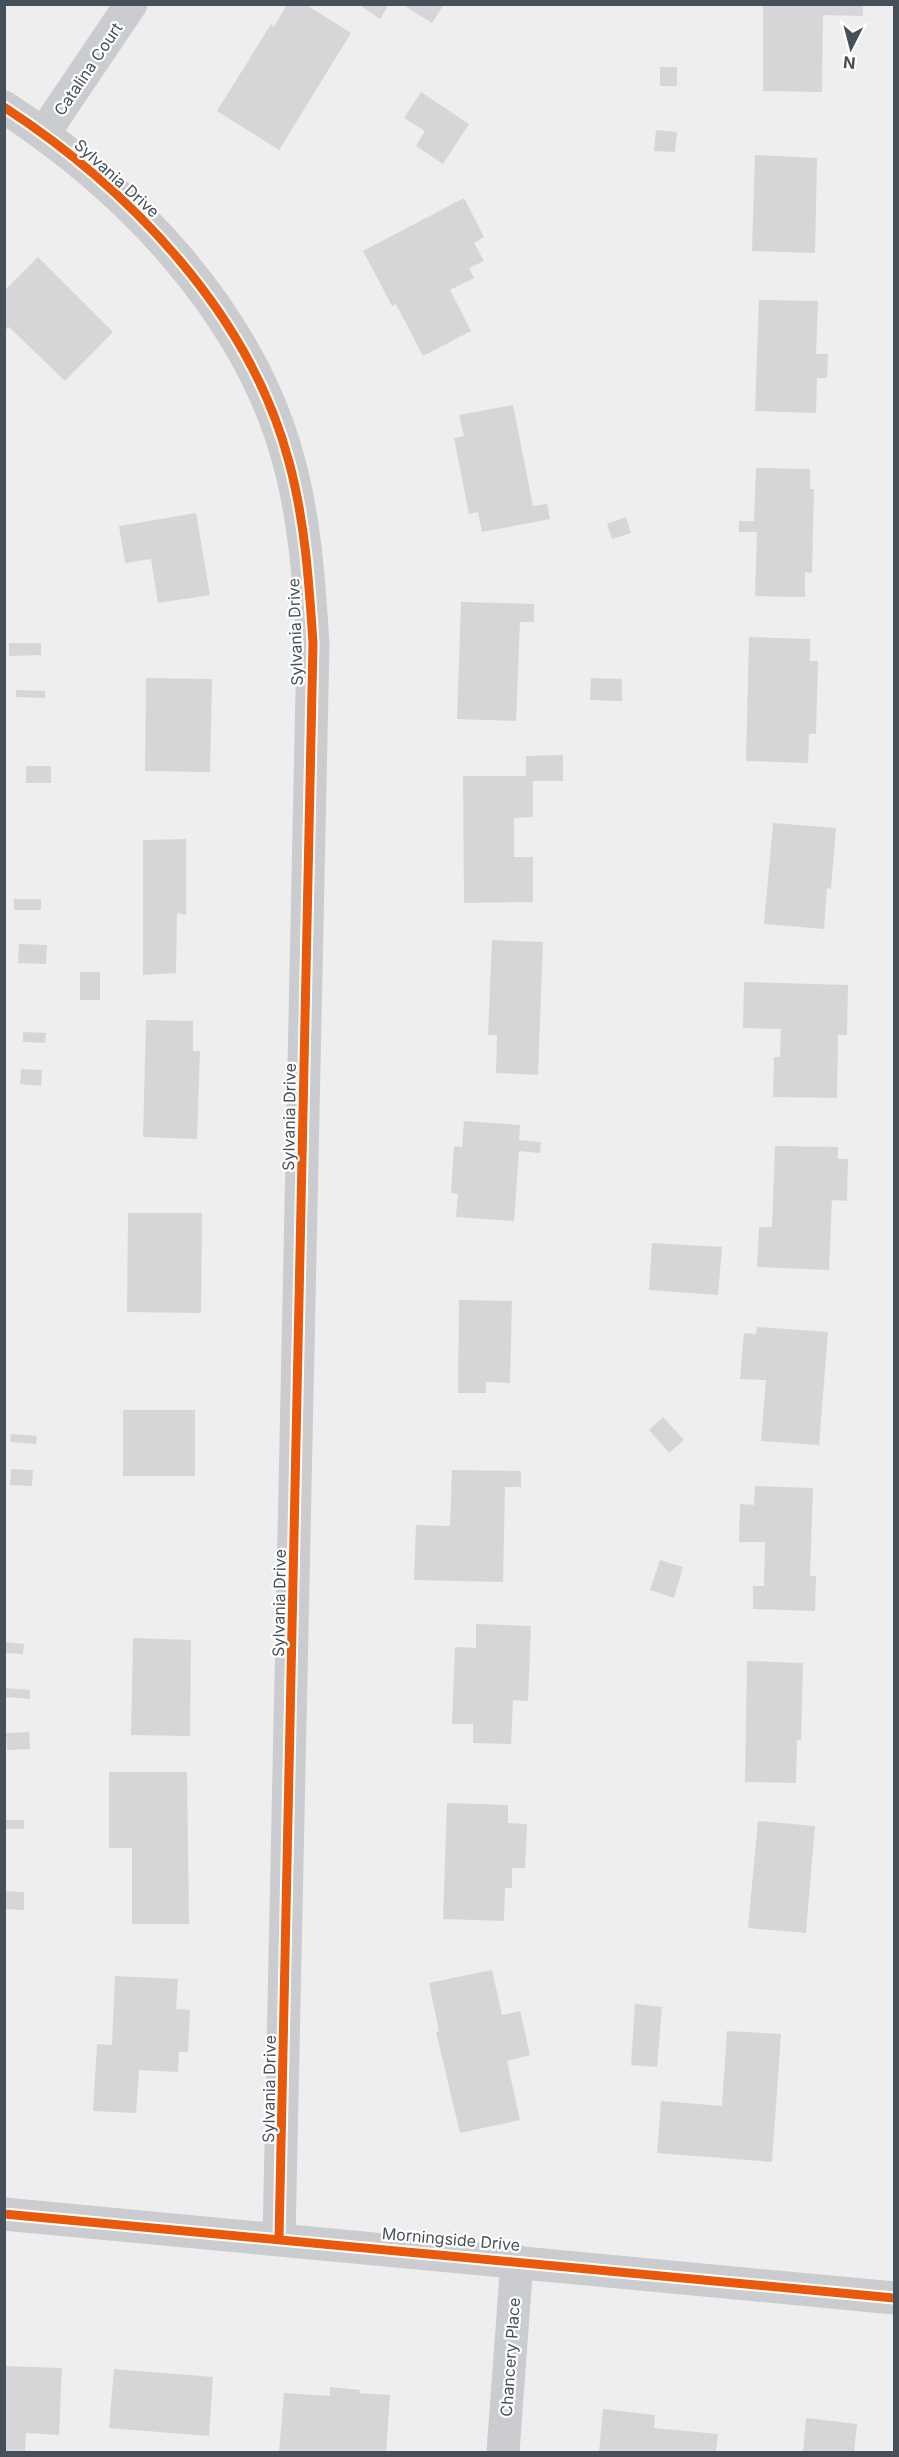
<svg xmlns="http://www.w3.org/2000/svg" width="899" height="2457" font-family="Inter,sans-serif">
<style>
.building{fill:#d6d6d8}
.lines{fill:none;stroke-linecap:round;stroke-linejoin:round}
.minor{stroke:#cacccf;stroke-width:33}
.cycleway-casing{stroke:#fff;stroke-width:13}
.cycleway{stroke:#e8590c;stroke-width:9}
.labels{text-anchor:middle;stroke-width:4.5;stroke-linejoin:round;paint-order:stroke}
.street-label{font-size:16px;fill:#45505a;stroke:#fff}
</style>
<rect width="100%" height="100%" fill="#efeeee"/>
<!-- building -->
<path class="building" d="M287,4h18l46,29 -72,117 -62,-39 54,-87 3,3z
M358,4h31l-9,15z
M402,4h42l-12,19z
M763,4h100v12l-40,-1 -1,77 -59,-1z
M660,67h17v19h-17z
M421,92l48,32 -26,40 -27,-18 9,-15 -21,-13z
M656,130l21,2 -2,20 -21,-1z
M755,155l62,3 -2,95 -63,-2z
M464,198l20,39 -10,6 10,18 -15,7 5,10 -24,12 21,41 -48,25 -27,-52 -4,2 -29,-55z
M38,257l75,75 -48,49 -56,-54 -5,4v-40z
M759,300l59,1 -2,53h12l-1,24h-10l-1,35 -61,-2z
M513,405l20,101 14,-2 3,15 -68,13 -4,-20 -9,2 -15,-76 10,-2 -5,-21z
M756,468l54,1v20h4l-2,84 -7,-1v25l-50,-1 2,-64h-18v-11h15z
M196,513l14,82 -52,8 -7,-44 -26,4 -6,-37z
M626,517l5,16 -19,6 -5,-15z
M461,602l73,2v18h-14l-4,99 -59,-2z
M749,637l61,2v22h8l-2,73h-7l-1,29 -62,-2z
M9,643h32v12l-32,1z
M146,678l66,1 -2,93 -65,-1z
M591,678l31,1v22l-32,-1z
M16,690l29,1v7l-29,-1z
M563,755v26h-30v36l-19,1v39h19v45l-69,1 -1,-127h63v-20z
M26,766h25v17h-25z
M773,823l63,5 -5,61 -4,-1 -3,41 -60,-5z
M186,839v76l-9,-2 -1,60 -33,2v-135z
M14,899h27v11h-27z
M492,940l51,2 -5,133 -42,-2 1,-38h-9z
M19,944l28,1 -1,19 -28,-1z
M80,972h20v28h-20z
M744,982l104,3 -1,50h-9l-1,63 -64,-1 1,-40h6l1,-28 -38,-1z
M146,1020l47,1v30h7l-3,88 -54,-2z
M23,1032l23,1 -1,10 -22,-1z
M21,1069l21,1 -1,16 -21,-2z
M464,1121l56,4 -1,15 22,2 -1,11 -21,-2 -5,70 -58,-4 2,-23 -7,-1 3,-47 8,1z
M775,1146l63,1v12h10l-1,42 -15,-1 -3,70 -72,-3 2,-40h13z
M128,1213h74l-1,100 -74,-1z
M652,1243l70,4 -4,48 -69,-5z
M459,1300l53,1 -2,82 -24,-1v11h-28z
M757,1327l71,5 -9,113 -58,-4 5,-61 -26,-1 4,-46 12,1z
M123,1410h72v66h-72z
M663,1417l21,23 -15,13 -20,-23z
M11,1434l26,2 -1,8 -26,-2z
M11,1469l22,1 -1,16 -22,-1z
M452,1470l69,1v16h-16l-2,95 -89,-2 2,-55 34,1z
M755,1486l58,2 -3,88h6l-1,35 -62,-2v-23h11l1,-44h-26l1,-38 14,1z
M660,1560l23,7 -9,31 -24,-8z
M476,1624l55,2 -3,75 -15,-1 -2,44 -38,-1v-19h-21l3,-77 21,1z
M133,1638l58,2 -1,96 -59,-1z
M4,1642l20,2 -1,10 -19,-1z
M747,1661l56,2 -2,77h-4l-1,43 -51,-1z
M4,1688l26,2v9l-26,-2z
M29,1732l1,17 -23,1 -1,-17z
M109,1772h78l2,152h-57v-76h-23z
M447,1803l61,2v18l19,1 -2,44h-13v20h-7l-1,33 -61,-2z
M4,1820h20v9h-20z
M758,1821l57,5 -9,107 -58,-5z
M4,1891l20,1v18l-20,-1z
M492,1970l10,45 18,-4 10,44 -23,6 13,59 -60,13 -24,-101 3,-1 -10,-48z
M115,1976l63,3 -2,30 14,1 -2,42h-9l-1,20 -39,-2 -3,43 -43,-2 4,-67 15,1z
M635,2004l27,3 -5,60 -26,-2z
M727,2031l54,3 -9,128 -115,-9 4,-52 61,5z
M4,2366l58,2 -3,67 -33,-2 -1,19h-21z
M114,2369l99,8 -4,59 -100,-8z
M330,2387l30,3 -1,3 31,2 -4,57h-107l5,-59 46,3z
M603,2409l52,6 -1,13 64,6 -2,18h-117z
M806,2418l51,6 -3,28h-51z"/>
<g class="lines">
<!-- minor -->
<path class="minor" d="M4,107c126,82 246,207 285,355 16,59 20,120 24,181l-34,1596
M44,133l87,-129
M4,2214l890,84
M503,2452l14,-191"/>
<!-- cycleway casing -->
<g class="cycleway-casing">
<path id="cycleway" d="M4,107c126,82 246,207 285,355 16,59 20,120 24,181l-34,1596
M4,2214l890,84"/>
</g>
<!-- cycleway -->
<use href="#cycleway" class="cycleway"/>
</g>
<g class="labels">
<!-- street labels -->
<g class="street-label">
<text transform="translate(88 69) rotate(-56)" y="6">Catalina Court</text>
<text transform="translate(117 178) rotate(42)" y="6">Sylvania Drive</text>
<text transform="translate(295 632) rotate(-92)" y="6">Sylvania Drive</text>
<text transform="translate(289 1117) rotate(-89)" y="6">Sylvania Drive</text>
<text transform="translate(279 1603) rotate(-89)" y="6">Sylvania Drive</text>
<text transform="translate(269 2089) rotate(-89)" y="6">Sylvania Drive</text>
<text transform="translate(451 2239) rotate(5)" y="6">Morningside Drive</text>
<text transform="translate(510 2357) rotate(-86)" y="6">Chancery Place</text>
</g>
</g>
<!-- border -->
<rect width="899" height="2457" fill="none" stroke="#45505a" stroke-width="12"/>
<!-- north arrow -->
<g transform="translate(851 48) rotate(186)" stroke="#ffffff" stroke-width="4.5" paint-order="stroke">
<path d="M0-4.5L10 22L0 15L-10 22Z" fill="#45505a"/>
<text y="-9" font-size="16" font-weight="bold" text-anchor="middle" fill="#45505a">N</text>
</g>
</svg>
